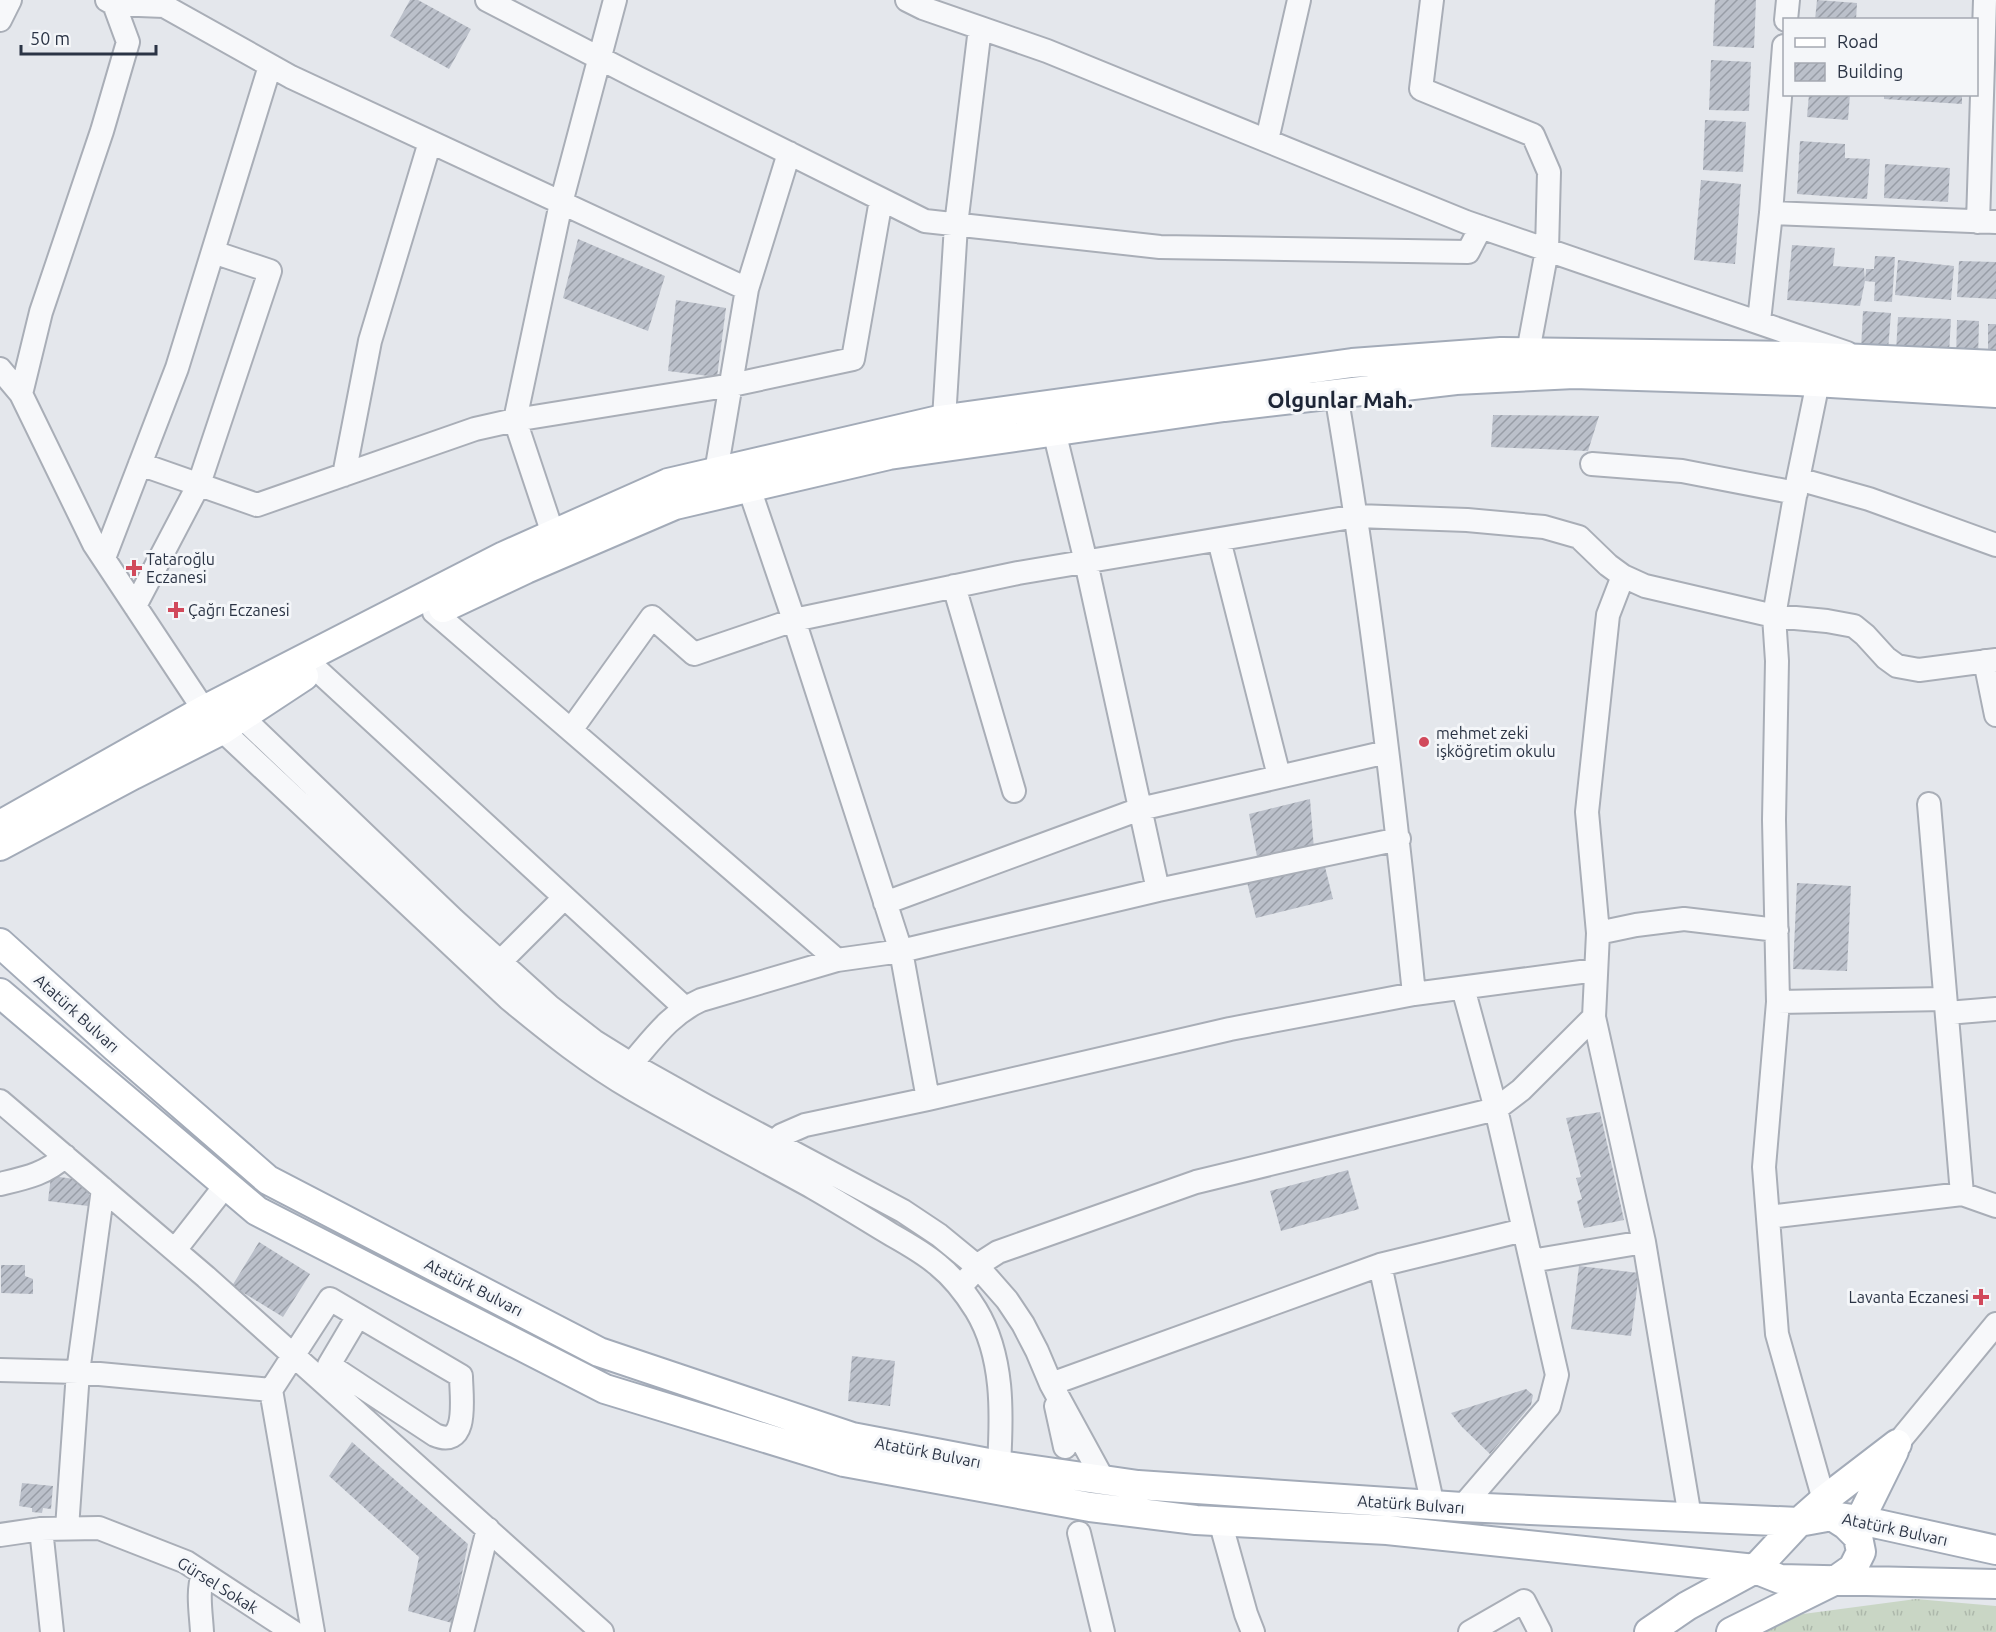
<svg xmlns="http://www.w3.org/2000/svg" width="1996" height="1632" font-family="Ubuntu,sans-serif">
<style>
.grass{fill:url(#grass-tufts)}
.building{fill:url(#building-hatch)}
.lines{fill:none;stroke-linecap:round;stroke-linejoin:round}
.minor-casing{stroke:#a9aeb7;stroke-width:26}
.major-casing{stroke:#a3abb8;stroke-width:32}
.minor{stroke:#f7f8fa;stroke-width:22}
.major{stroke:#fff;stroke-width:28}
.poi-dot{fill:#d1495b;stroke:#f4f6f9;stroke-width:2}
.labels{text-anchor:middle;stroke-width:6;stroke-linejoin:round;paint-order:stroke}
.poi-label{font-size:16px;fill:#2b3445;stroke:#f4f6f9;text-anchor:start}
.street-label{font-size:16px;fill:#2b3445;stroke:#f4f6f9}
.district-label{font-size:22px;font-weight:bold;fill:#1d2536;stroke:#f4f6f9}
</style>
<defs>
<pattern id="grass-tufts" width="24" height="20" patternUnits="userSpaceOnUse" patternTransform="scale(1.5)"><rect width="24" height="20" fill="#c9d6c5"/><path d="M3 7l-1-3M5 7V3M7 7l1-3M15 17l-1-3M17 17v-4M19 17l1-3" fill="none" stroke="#adb8ab"/></pattern>
<pattern id="building-hatch" width="6" height="6" patternUnits="userSpaceOnUse" patternTransform="scale(1.5)"><rect width="6" height="6" fill="#bbc0ca"/><path d="M-1 1l2-2M0 6l6-6M5 7l2-2" fill="none" stroke="#989da6"/></pattern>
</defs>
<rect width="100%" height="100%" fill="#e4e7ec"/>
<!-- grass -->
<path class="grass" d="M1916,1599l80,7v26h-236l43,-18z"/>
<!-- building -->
<path class="building" d="M410,0h8l53,29 -22,40 -59,-33z
M1715,0h41l-2,48 -41,-2z
M1817,0l40,3 -1,17h-41z
M1711,60l40,2 -2,49 -40,-1z
M1809,94h41l-2,26 -41,-3z
M1884,94h78v10l-78,-5z
M1705,120l41,2 -3,50 -40,-2z
M1800,141l45,3v14l25,1 -3,40 -70,-5z
M1885,164l65,4 -2,34 -64,-4z
M1701,180l40,4 -6,80 -41,-4z
M578,239l87,37 -17,55 -85,-33z
M1792,245l43,3 -2,18 31,2 1,13 1,-12h8l1,-13 20,1 -3,45 -18,-1 1,-19 -10,-1 -5,25 -73,-6z
M1898,260l56,6 -3,34 -56,-5z
M1959,261l37,1v37l-39,-2z
M676,300l50,8 -9,69 -49,-6z
M1863,311l28,2 -3,37 -27,-1z
M1898,317l53,2 -2,34 -53,-2z
M1957,320l22,1 -1,38 -22,-1z
M1988,324h8v36h-8z
M1493,415l106,1 -11,35 -97,-4z
M1310,799l4,50 -56,13 -9,-48z
M1324,863l9,36 -77,19 -9,-36z
M1797,883l54,3 -4,85 -54,-2z
M1600,1112l24,108 -40,8 -7,-27 5,-2 -6,-21 5,-1 -15,-59z
M1348,1170l11,39 -78,22 -11,-40z
M51,1176l40,5 -3,25 -40,-5z
M259,1242l51,32 -27,43 -51,-31z
M1,1265h24v11l8,3v15l-32,-1z
M1579,1266l60,7 -8,63 -60,-7z
M852,1356l43,5 -5,45 -42,-5z
M1526,1389l7,6 -2,10 -41,49 -28,-27 -11,-14z
M352,1442l116,102 -16,79 -44,-12 11,-54 -90,-81z
M22,1483l31,3 -2,23 -8,-1 -1,5 -10,-1v-4l-13,-2z"/>
<g class="lines">
<!-- minor casing -->
<g class="minor-casing">
<path id="minor" d="M487,0l151,78 287,143 235,26 308,5 13,-25
M907,0l16,8 124,43 419,171 381,131
M1432,0l-11,89 112,46 16,37 -2,78 -19,102
M114,4l50,2 127,71 456,212 -31,183
M0,20l10,-20
M1786,20l2,-20
M1267,140l32,-140
M1771,213l225,9
M1978,222l7,-222
M747,289l42,-136
M1759,321l12,-108 13,-167
M0,369l21,25 73,150 110,166
M1818,382l-20,97 -24,137 3,45 -3,159 4,182 -14,165 13,167 47,166
M21,394l20,-82 61,-181 26,-89 -14,-38 -7,-4
M1336,394c34,199 58,400 78,600
M944,419l12,-194 24,-197
M1054,431l32,131 72,328
M140,464l117,41 218,-76 40,-9 217,-35 121,-26 28,-159
M1592,464l90,7 114,22
M344,475l26,-134 60,-199
M1798,479l71,20 127,46
M749,488l45,132 107,331 27,148
M553,534l-38,-114 46,-217 54,-203
M1219,540l60,236
M104,558l73,-190 93,-302
M954,586l60,205
M135,606l64,-122 71,-213 -57,-19
M434,612l403,348
M1985,661l11,54
M315,668l370,340
M243,718l211,202 95,86 45,35 37,23 75,42 197,105 36,24 39,32 29,33 16,24 14,27 14,33 53,97
M222,730l287,269c40,33 80,65 125,91 59,34 120,65 180,98 26,15 52,31 78,47 16,9 32,18 46,30 15,12 28,29 38,45 28,46 26,104 23,155
M571,730l81,-113 42,37 100,-34 224,-47 339,-57 110,4 77,7 35,10 29,28 15,11 22,10 129,30 53,5 27,5 11,9 21,23 11,8 22,4 77,-10
M1929,804l33,390
M885,903l255,-94 247,-57
M1598,933l38,-8 48,-6 93,11
M500,962l64,-64
M1463,988l33,121 28,121
M1778,1002l167,-3
M1947,1013l49,-4
M1594,1017l50,225 46,275
M631,1064c22,-25 39,-50 70,-64l136,-40 64,-9 257,-61 241,-51
M0,1101l206,176 396,355
M763,1151l19,-16 23,-10 123,-26 302,-70 184,-35 182,-24
M0,1184c25,-6 46,-10 65,-28
M1768,1217l194,-23 34,12
M175,1250l50,-64
M1531,1261l113,-19
M1380,1265l53,241
M960,1287l24,-26 14,-9 198,-70 300,-73 25,-19 73,-73 4,-84 -11,-121 21,-197 15,-39
M0,1370l78,2 193,18 42,242
M1051,1384l329,-119 144,-35 33,145 -8,31 -87,101
M271,1390l59,-91 131,77c0,19 9,74 -26,59l-106,-70 29,-49
M1056,1406l9,41
M1897,1444l99,-120
M1220,1521l26,93 7,18
M67,1528l11,-156 25,-183
M41,1529l11,103
M1079,1533l24,99
M0,1535l41,-6 58,-1 87,34 107,70
M202,1632c-1,-19 -5,-40 1,-58
M462,1632l26,-103
M1470,1632l54,-31 16,31"/>
</g>
<!-- major casing -->
<g class="major-casing">
<path id="major" d="M443,608l83,-39 149,-64 214,-50 335,-48 232,-27 118,-6 224,7 198,12
M0,825l204,-115 300,-154 164,-73 271,-63 413,-57 149,-11 296,4 199,9
M0,846l133,-71 89,-45 82,-54
M0,943l115,104 153,133 331,172 253,85 147,28 139,20 324,22 337,15 33,-6 28,4 136,30
M0,993l257,218 348,178 239,73 246,45 106,13 191,10 368,39 25,10 216,5
M1858,1537l2,-17 34,-69
M1649,1632l38,-26 68,-37 44,-47 25,-22 73,-56
M1731,1632l105,-52 17,-12 8,-16 -3,-15 -12,-12 -14,-9"/>
</g>
<!-- minor -->
<use href="#minor" class="minor"/>
<!-- major -->
<use href="#major" class="major"/>
</g>
<!-- markers -->
<g class="poi-dot">
<path d="M131 559h6v6h6v6h-6v6h-6v-6h-6v-6h6z"/>
<path d="M173 601h6v6h6v6h-6v6h-6v-6h-6v-6h6z"/>
<circle cx="1424" cy="742" r="6"/>
<path d="M1978 1288h6v6h6v6h-6v6h-6v-6h-6v-6h6z"/>
</g>
<g class="labels">
<!-- poi labels -->
<g class="poi-label">
<text x="146" y="565">Tataroğlu<tspan x="146" dy="18">Eczanesi</tspan></text>
<text x="188" y="616">Çağrı Eczanesi</text>
<text x="1436" y="739">mehmet zeki<tspan x="1436" dy="18">işköğretim okulu</tspan></text>
<text x="1969" y="1303" text-anchor="end">Lavanta Eczanesi</text>
</g>
<!-- street labels -->
<g class="street-label">
<text transform="translate(77 1013) rotate(42)" y="6">Atatürk Bulvarı</text>
<text transform="translate(474 1287) rotate(27)" y="6">Atatürk Bulvarı</text>
<text transform="translate(928 1452) rotate(11)" y="6">Atatürk Bulvarı</text>
<text transform="translate(1411 1504) rotate(4)" y="6">Atatürk Bulvarı</text>
<text transform="translate(1895 1529) rotate(12)" y="6">Atatürk Bulvarı</text>
<text transform="translate(218 1585) rotate(32)" y="6">Gürsel Sokak</text>
</g>
<!-- district labels -->
<g class="district-label">
<text x="1340" y="408">Olgunlar Mah.</text>
</g>
</g>
<!-- legend -->
<rect x="1783" y="18" width="195" height="78" fill="#f4f6f9" stroke="#a4a8b1" stroke-width="1.5"/>
<rect x="1795" y="38" width="30" height="9" fill="#ffffff" stroke="#a4a8b1" stroke-width="1.5"/>
<text x="1837" y="48" font-size="18" fill="#2b3445">Road</text>
<rect x="1795" y="63" width="30" height="18" fill="url(#building-hatch)" stroke="#a4a8b1" stroke-width="1.5"/>
<text x="1837" y="78" font-size="18" fill="#2b3445">Building</text>
<!-- scale -->
<path d="M21 45v9h135v-9" fill="none" stroke="#2b3445" stroke-width="3"/>
<text x="30" y="45" font-size="18" fill="#2b3445" stroke="#f4f6f9" stroke-width="4.5" paint-order="stroke">50 m</text>
</svg>
